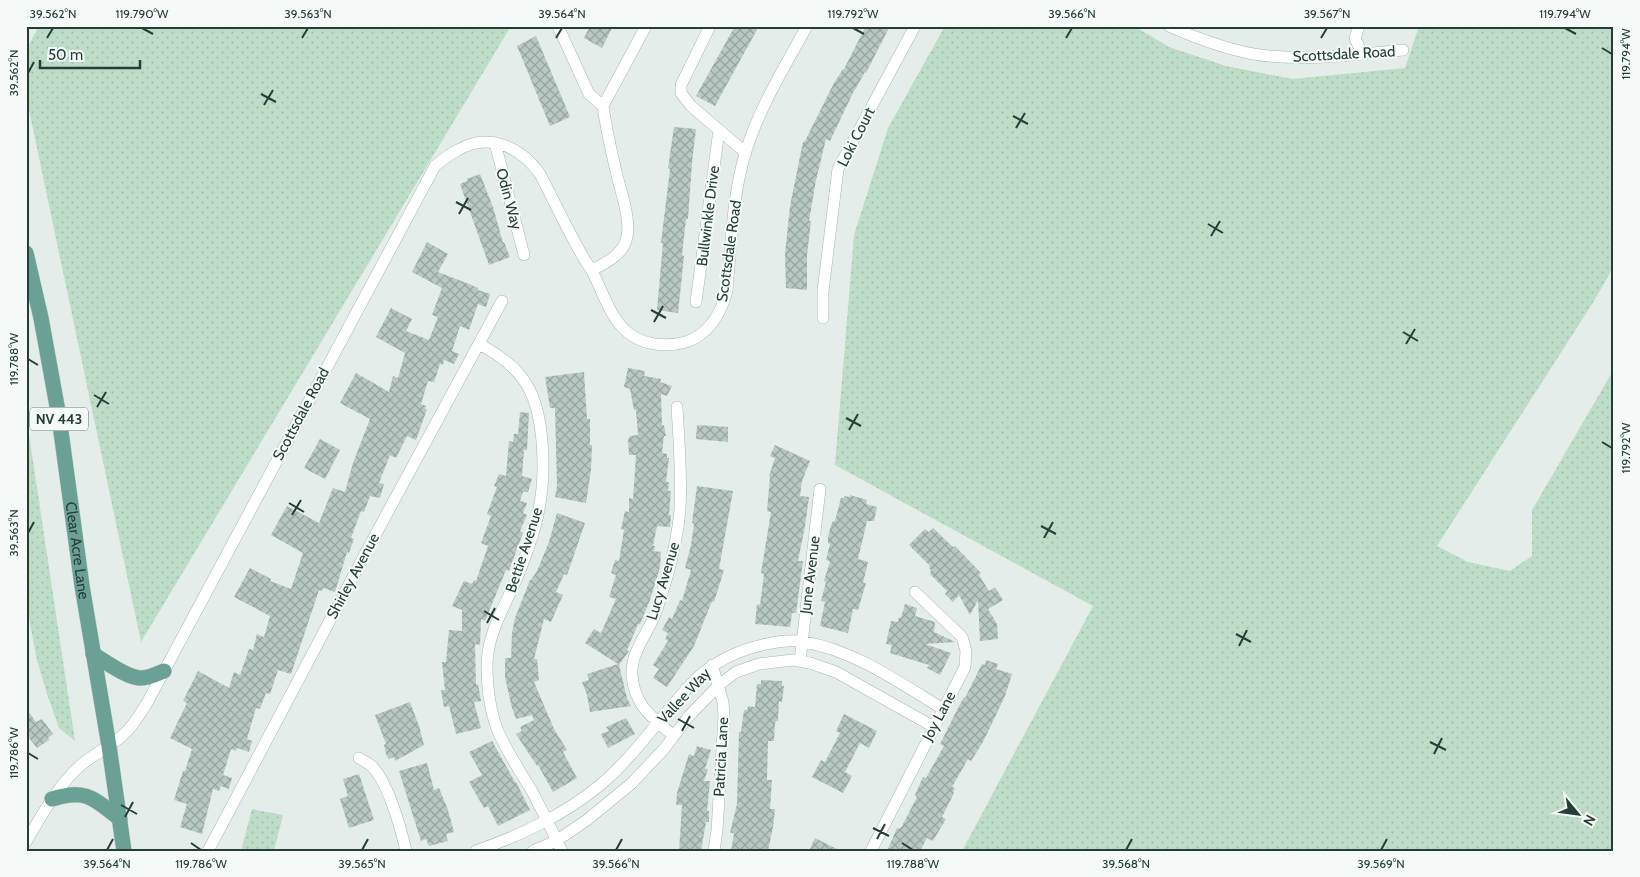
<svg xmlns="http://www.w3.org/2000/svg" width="1640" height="877" font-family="Cabin,sans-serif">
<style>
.grass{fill:url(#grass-dots)}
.building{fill:url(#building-cross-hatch)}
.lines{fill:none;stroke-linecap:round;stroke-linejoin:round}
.minor-casing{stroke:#a7b5b0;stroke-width:12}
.primary-casing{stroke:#c2c9c7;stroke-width:16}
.minor{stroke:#fff;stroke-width:11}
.primary{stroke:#6ba095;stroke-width:15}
.ticks{fill:none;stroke:#243e38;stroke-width:2}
.labels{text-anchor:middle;stroke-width:4;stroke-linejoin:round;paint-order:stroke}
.shield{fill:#f5f9f7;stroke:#637671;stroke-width:1}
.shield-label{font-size:14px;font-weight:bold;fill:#243e38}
.street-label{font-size:15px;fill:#243e38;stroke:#f5f9f7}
.neatline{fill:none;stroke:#243e38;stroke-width:2}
.ticks-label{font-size:12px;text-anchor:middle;fill:#243e38}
</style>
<defs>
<pattern id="grass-dots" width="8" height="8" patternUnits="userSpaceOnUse" patternTransform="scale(1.25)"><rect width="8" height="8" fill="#beddc8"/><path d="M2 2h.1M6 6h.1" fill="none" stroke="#a3bfad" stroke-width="1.8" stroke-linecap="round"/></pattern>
<pattern id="building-cross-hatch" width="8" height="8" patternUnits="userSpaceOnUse" patternTransform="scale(1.25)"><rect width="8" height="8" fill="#b9c8c3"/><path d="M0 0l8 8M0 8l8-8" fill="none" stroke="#96a49f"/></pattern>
</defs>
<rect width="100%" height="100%" fill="#e4ede9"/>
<!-- grass -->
<path class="grass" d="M39,26h472l-370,616 -115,-546v-46z
M945,26h189l35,21 57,19 67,13 112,-11 14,-42h195v240l-20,35 -157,245 31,16 42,9 22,-15v-46l82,-141v482h-652l131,-245 -258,-141 19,-230 34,-107z
M26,420l4,21 45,300 -16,-13 -12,-34 -10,-34 -11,-57z
M252,809l31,6 -9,36h-33z"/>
<!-- building -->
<path class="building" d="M590,26h23l-11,22 -18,-10z
M735,26h24l-44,80 -19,-10z
M866,26h24l-24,47 -1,-1 -12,21 -23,48 -4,-2 -10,41 -7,41h2l-4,34v35l-21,-2 -1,-34 5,-48 13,-64 2,-1 29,-58 9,-14h1z
M536,36l34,81 -20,9 -33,-80z
M674,127l22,2 -4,34 -4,56h-2l-4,36 2,1 -6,57 -21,-3 6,-67h-2l9,-74 -2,-1z
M480,174l13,33 10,36 1,-1 6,15 -21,8 -29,-81 7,-3v-2z
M427,242l21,12 -10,18 31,12 9,4v2l12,4 -4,13 -8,-3 -9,26 -9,-4 -8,25 7,3 -5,10 -10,-4 -1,5 -3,-1 -6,18 -6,-1 -7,23 5,2 -1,3h2l-11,31 -9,-4 -11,22 -6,-3 -11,28 5,1 -4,14 -10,-2 -6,16 -3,-1 -10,27 3,1 -5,14 -2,-1 -12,40 -12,-4 -1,3 -3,-1 -28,84 -13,-4 -8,24 -4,-1 -6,16 -4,-1 -9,31 5,2 -3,11 -12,-4 -1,3 -5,-2 -8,26 9,3 -3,11 -8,-3 -2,5 -6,-2 -11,45 -22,-7 7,-23 -13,-4 9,-29h2l7,-22 -22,-11 17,-35 -4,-2 15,-30 31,17 5,-16 6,3 9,-26 4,1 4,-16 7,3 6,-21 -36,-19 16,-29 21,11 -1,2 21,8 12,-36 -32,-18 16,-29 32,17 14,-35 12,4 8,-29 17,-44 -30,-16 16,-30 33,19 4,-16 5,2 7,-25 -29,-16 15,-29 21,11 -6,12 23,9 9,-23 -6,-2 10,-27 -30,-16z
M628,368l17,3 -1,5 17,3 -1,3 12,4 -5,10 -6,-2 1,31h2l2,11h-2l-2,17 5,1v4h2l-3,24h3l-1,9h3l-2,24h2l-1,12 -13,-1 -4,20h2l-1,5 7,1 -1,15 -10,33 -10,24h-2l-11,26 2,1 -10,14 8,33 4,8 -41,6 -3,-17 -5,-13 7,-2 -2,-6 31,-10 -33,-21 9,-14 7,4 15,-34 -7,-2 7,-22 -5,-2 4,-13 4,1 5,-31 -3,-1 4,-18 4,1v-14l4,1 3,-44h-7l-1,-15 2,-4 8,-1 -2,-25h-2l-4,-21 -6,-2z
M584,372l3,47h3v26h2l-1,25 -5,33 -31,-6 2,-10 -2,-79h-5l-5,-31z
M520,412l9,1 -2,37h-3l-2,26 10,3 -4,13h-5l-3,9 7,2 -4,10 4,2 -7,16 3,2 -14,38 -3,-1 -21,51 -4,-2 -1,26 -5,-1 1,41 2,-1 3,17 -7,1 7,26 -25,6 -7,-28 -5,1 -3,-17h4l-3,-28h4l3,-32 13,1v-21l-10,-4 12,-25 8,3 2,-4 2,1 12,-35 -7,-3 10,-27 -4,-2 10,-27 -3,-1 5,-12 7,2 3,-35 4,1 1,-8h4z
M697,425l31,2v15l-32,-3z
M320,439l20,11 -15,29 -21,-11z
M775,445l35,16 -8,20 -2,15 9,1 -4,29 -7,35h5l-7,52h-4l-2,14 -35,-3 2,-20 3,1 4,-31 -3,-1 10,-61 -4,-1 3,-34 -1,-1 6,-18 -5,-2z
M697,486l36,5 -14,78 5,1 -10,32 -2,-1 -18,45 -27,41 -14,-9 6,-9 -6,-4 15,-24 -3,-2 3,-6 -6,-3 7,-13 3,2 8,-19 2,1 9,-31 -6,-2 6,-23 3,-21 -2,-1z
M850,495l17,5 -1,4 11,3 -3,14h-7l-9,38 10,3 -5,21h3l-8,27 -5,-1 -5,24 -28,-7 5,-24 -4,-1 5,-19 -2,-1 6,-20 -4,-1 4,-16 -2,-1v-6l3,-12 2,-4h2l6,-23h3v-2l6,1z
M557,513l28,10 -18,52 -3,-1 -8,18 7,3 -12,27 -7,-3 -10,40h3l2,21 -5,2 20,47 13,21 -4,2 14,26 -24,14 -15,-27 -1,1 -21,-32 6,-3 -2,-4 14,-7 -2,-5 -16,4 -4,-11 -7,-31v-19h6l1,-25 3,-15 15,-38h1l6,-9 12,-29z
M933,528l20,19 2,-1 26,27 -2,2 10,16 6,-4 8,13 -15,9 9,15 1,15 -18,2 -2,-41 -8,15 -11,-20 -6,7 -8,-8 2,-3 -17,-17 1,-4 -2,-2 1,-2 -21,-21 16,-16 4,3z
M905,604l12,4 -2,8 20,6 -1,10 21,10 -30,2 26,9 -11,22 -13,-7 2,-3 -39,-12 2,-8 -6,-1 5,-23 7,1 1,-5 2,1z
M986,660l12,4 -2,5 16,5 -7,22 -22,46 -12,19 -3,-2 -16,28 3,1 -2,4 1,1 -12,24 4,2 -13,22 -6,-3 -7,13h-33l10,-23 2,1 3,-3 15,-29 -2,-2 8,-18 3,1 18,-32 -4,-2 19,-38 5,-9 1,1 17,-34 3,1z
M761,680l21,1v5h2l-2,16 -3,-1 -1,20h-2l-1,3 -1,17h-6l-1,39h5l-2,29h5l-2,18 -5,24h-37l3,-18h-4l7,-29 2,-72h2l3,-22h3l1,-4 7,1 2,-23h4z
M410,702l9,24 5,19 -29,16 -1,-4 -5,2 -3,-5 -2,-9 2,-1 -11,-29z
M26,708l10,14 6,-3 11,15 -5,4 1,2 -12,8 -11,-14z
M844,714l33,17 -8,17 -9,-5 -15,29 7,4 -9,17 -31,-16 9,-17 4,2 15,-29 -4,-2z
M626,718l9,16 -27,14 -7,-14 8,-3 -3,-4z
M492,741l23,41h1l14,28 -32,16 -10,-20 -4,2 -15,-26 13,-7 -13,-23z
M697,746l14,4 -6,19h3l-4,12h6l-3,30h2v11h-3l-5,29h-22l3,-46h-6l1,-12 12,-39 5,2z
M427,763l7,27 5,-2 9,22 6,22 -8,2 2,7 -19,5 -3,-7 -5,2 -22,-70z
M359,774l15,46 -25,8 -9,-29 8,-3 -5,-17z
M815,838l26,13h-32z"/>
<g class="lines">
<!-- minor casing -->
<g class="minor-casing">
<path id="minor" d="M558,26l31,68 14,12
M710,26l-29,59v8l10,13 55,47
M1169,26c27,12 54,22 84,28 50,8 101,1 150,-4
M1359,26l-4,12 4,9v7
M603,106l43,-80
M495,143l29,112
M592,270c14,-7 32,-16 35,-33 4,-19 -7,-47 -11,-66 -5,-21 -10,-43 -13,-65
M696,302l23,-172
M823,318v-27l15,-122 77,-143
M479,344c17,9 35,21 46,38 21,31 21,96 13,132 -3,18 -11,37 -17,54 -12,32 -33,61 -34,96 0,21 3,47 11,67 9,21 23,42 35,62 10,19 20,39 29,58
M800,661l20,-172
M712,665l11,37 1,14 -7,114 -3,21
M674,736c-21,-18 -39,-29 -42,-60 -2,-21 14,-41 22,-59 5,-13 9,-27 13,-40 6,-22 11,-44 13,-67 2,-34 -1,-69 -3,-103
M359,758c3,2 7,4 10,6 18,13 32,65 37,87
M26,842c16,-27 31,-56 55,-77 13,-11 28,-18 41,-29 11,-9 18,-22 25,-33l288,-537c7,-6 15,-12 23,-16 31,-18 63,-3 82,24 14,27 27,55 42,81 3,6 7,11 10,16 10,19 16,41 31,57 16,17 41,20 63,14 24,-8 35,-29 41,-51 4,-45 5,-93 18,-137 14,-46 39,-86 62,-128
M208,851l156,-295 138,-255
M476,851c45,-16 86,-35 123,-65 27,-22 49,-52 72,-79 12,-14 26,-32 43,-42 15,-10 31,-16 48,-20 14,-3 28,-6 42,-3 50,8 96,41 139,67
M533,851l23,-10 31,-21 45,-37 32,-34 25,-33 30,-31 17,-13 23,-8 34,-4 17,3 26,9 98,55
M871,851l94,-184 1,-16 -4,-14 -47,-45"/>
</g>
<!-- primary casing -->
<g class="primary-casing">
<g id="primary">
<path id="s1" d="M26,253l15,65 18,99 23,169 27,160 15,105"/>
<path d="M93,654c13,8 34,24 48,24 8,0 16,-4 23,-7"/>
<path d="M52,799c35,-11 42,0 68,20"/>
</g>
</g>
<!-- minor -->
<use href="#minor" class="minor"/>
<!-- primary -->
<use href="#primary" class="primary"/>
</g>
<!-- ticks -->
<path class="ticks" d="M142,28l11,6M853,28l11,6M1565,28l11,6M47,38l6,-10M302,38l6,-10M556,38l6,-10M1066,38l6,-10M1321,38l6,-10M1602,48l10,6M28,73l6,-11M261,94l15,8M264,105l9,-15M1013,116l15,8M1016,128l9,-15M456,202l15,8M459,214l9,-16M1208,224l15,9M1211,236l9,-15M651,310l15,8M654,322l9,-16M1403,332l15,9M1406,344l9,-15M28,359l10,6M94,395l15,9M97,407l9,-15M846,418l15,8M849,430l9,-16M1602,442l10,6M289,503l15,9M292,515l9,-15M1041,526l15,8M28,533l6,-11M1044,538l9,-16M484,611l15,9M487,623l8,-15M1236,634l15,8M1239,646l8,-16M678,719l16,9M682,731l8,-15M1430,742l16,8M28,753l10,6M1434,754l8,-16M121,805l16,9M125,817l8,-15M873,828l16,8M877,839l8,-15M191,843l10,7M902,843l11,7M107,850l6,-11M362,850l6,-11M616,850l6,-11M1126,850l6,-11M1381,850l6,-11"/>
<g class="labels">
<!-- shield labels -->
<rect class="shield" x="30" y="407.5" width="58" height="23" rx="4"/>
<g class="shield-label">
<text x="59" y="424">NV 443</text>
</g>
<!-- street labels -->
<g class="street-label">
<text transform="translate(1344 54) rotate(-3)" y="5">Scottsdale Road</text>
<text transform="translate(856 137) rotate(-63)" y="5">Loki Court</text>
<text transform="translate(509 199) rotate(75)" y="5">Odin Way</text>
<text transform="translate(708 216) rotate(-83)" y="5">Bullwinkle Drive</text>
<text transform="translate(729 251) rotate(-82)" y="5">Scottsdale Road</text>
<text transform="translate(301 414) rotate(-62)" y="5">Scottsdale Road</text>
<text transform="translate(524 550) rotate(-72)" y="5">Bettie Avenue</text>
<text dy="5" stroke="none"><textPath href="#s1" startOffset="302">Clear Acre Lane</textPath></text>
<text transform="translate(810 575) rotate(-83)" y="5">June Avenue</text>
<text transform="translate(353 576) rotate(-62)" y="5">Shirley Avenue</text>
<text transform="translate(663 581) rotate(-73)" y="5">Lucy Avenue</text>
<text transform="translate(684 696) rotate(-47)" y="5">Vallee Way</text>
<text transform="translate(939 716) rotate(-62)" y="5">Joy Lane</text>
<text transform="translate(721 757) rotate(-87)" y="5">Patricia Lane</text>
</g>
</g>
<!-- border -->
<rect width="1640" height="877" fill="none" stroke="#f5f9f7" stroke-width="55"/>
<!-- north arrow -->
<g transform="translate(1578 814) rotate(119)" stroke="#f5f9f7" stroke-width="4" paint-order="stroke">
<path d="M0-4L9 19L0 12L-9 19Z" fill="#243e38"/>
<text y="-8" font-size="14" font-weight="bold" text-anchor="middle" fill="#243e38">N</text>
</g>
<!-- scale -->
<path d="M40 60v8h100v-8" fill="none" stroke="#243e38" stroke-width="2.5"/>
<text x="48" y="60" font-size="15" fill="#243e38" stroke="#f5f9f7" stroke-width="4" paint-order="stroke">50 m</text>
<rect x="28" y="28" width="1584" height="822" class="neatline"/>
<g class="ticks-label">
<text x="53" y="18">39.562°N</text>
<text x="142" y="18">119.790°W</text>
<text x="308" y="18">39.563°N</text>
<text x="562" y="18">39.564°N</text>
<text x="853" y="18">119.792°W</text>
<text x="1072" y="18">39.566°N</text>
<text x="1327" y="18">39.567°N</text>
<text x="1565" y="18">119.794°W</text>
<text transform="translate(1626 54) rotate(-90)" y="4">119.794°W</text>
<text transform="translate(14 73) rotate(-90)" y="4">39.562°N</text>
<text transform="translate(14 359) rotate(-90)" y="4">119.788°W</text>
<text transform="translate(1626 448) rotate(-90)" y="4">119.792°W</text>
<text transform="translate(14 533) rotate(-90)" y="4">39.563°N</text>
<text transform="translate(14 753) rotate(-90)" y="4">119.786°W</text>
<text x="107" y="868">39.564°N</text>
<text x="201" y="868">119.786°W</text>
<text x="362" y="868">39.565°N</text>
<text x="616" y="868">39.566°N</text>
<text x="913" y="868">119.788°W</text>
<text x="1126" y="868">39.568°N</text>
<text x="1381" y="868">39.569°N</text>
</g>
</svg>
